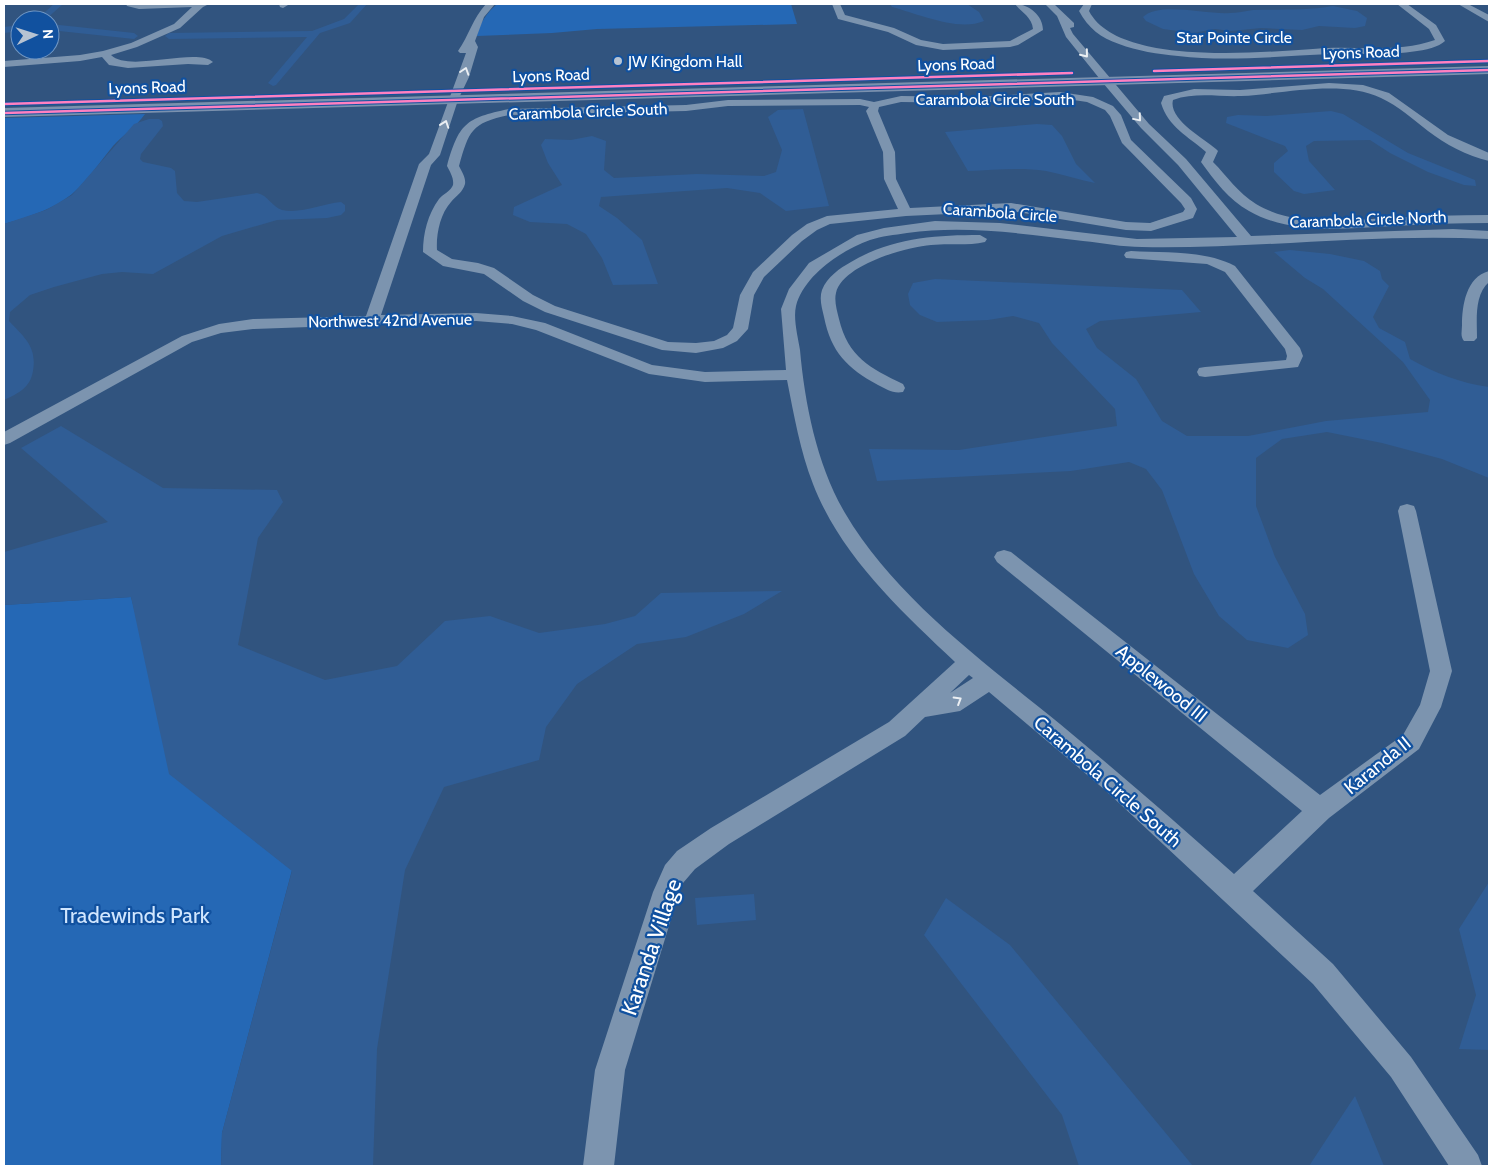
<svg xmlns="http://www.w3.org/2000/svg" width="1493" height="1170" font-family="Cabin,sans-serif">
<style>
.green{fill:#2568b5}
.water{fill:#305d95}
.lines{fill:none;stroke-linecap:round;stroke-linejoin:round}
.canal{fill:#305d95;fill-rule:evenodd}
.street{fill:#7c94af;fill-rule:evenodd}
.primary{fill:#7b91ae;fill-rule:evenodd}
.cycleway-casing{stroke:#11519f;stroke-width:4.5}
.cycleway{stroke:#ff80c0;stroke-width:2.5}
.oneway{stroke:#ebeff3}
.poi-dot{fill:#b7c3d2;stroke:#11519f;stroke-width:2}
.labels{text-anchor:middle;stroke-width:4.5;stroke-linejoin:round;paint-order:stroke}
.far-street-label{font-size:16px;fill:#fff;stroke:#11519f}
.far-poi-label{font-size:16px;fill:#fff;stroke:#11519f;text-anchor:start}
.street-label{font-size:19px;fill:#fff;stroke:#11519f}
.near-park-label{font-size:22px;fill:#d1e6fe;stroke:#11519f}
.near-street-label{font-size:22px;fill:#fff;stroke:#11519f}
</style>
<rect width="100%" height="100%" fill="#31547f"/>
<!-- green -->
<path class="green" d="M497,4h294l6,20 -200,5 -45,4 -75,3c3,-14 10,-23 20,-32z
M145,114c-8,12 -22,21 -32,32 -10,12 -19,25 -29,36 -21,25 -50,33 -80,42v-106z
M131,597l45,170 45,47 71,56 -70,263 -1,33h-217v-561z"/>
<!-- water -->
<path class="water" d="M890,4h77l12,8 5,9c-26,11 -65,-7 -92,-14z
M1333,6l24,5 10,7 -2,8 -10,2 -36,-2 -17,4 -41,-2 -30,3 -16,-2 -22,4 -30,-4 -17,-8 -3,-4c16,-16 64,-2 87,-4 7,0 15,-2 23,-3 27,-1 53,1 80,-4z
M803,109l26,97 -43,5 -26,-18 -33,-5 -126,9 -2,9 18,12 25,22 16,44 -45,1 -11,-27 -16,-24 -19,-10 -37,-2 -17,-7 1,-8 48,-22 -14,-22 -7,-18 4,-6 26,1 21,-4 14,5 -2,29 10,8 83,-4 67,2 12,-4 6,-22 -14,-33 10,-7z
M1331,111l12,3 65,39 67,27 1,6 -12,-1 -36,-13 -38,-19 -20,-13 -56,1 -8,5 3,15 26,29 -31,4 -10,-3 -20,-19v-9l14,-12 -3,-5 -59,-23 1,-6 11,-2 29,1z
M149,119h10l3,2 1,5 -22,28 -1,5 3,3 28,6 4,3 2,22 7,8 13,1 60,-9c11,2 15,14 25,17 19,4 40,-6 59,-8l4,3v6l-4,4 -14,3 -50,2 -55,16 -69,38 -31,-2 -20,2 -48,13 -24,8 -20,17 -1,9c16,17 28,26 24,50 -3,17 -14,22 -29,29v-176l42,-14 26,-15 62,-71z
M1037,124l15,1 10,11 14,28 19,19c-16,-3 -33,-9 -49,-12 -26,-4 -52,-1 -78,0l-23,-39z
M1290,250l40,4 34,7 16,10 2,8 7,7 -16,31 6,11 26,14 5,17c25,14 50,24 79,28v91l-47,-19 -60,-16 -55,-11 -45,7 -26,19v48l19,51 30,57 3,21 -20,13 -41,-8 -28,-24 -25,-42 -32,-84 -16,-21 -17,-7 -58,9 -194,10 -8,-32 90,1 158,-24 -2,-17 -63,-66 -13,-20 -26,-7 -25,4 -51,2 -17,-7 -10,-10 -2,-11 5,-11 22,-4 247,11 19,22 -101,9 -14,8 11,19 39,31 26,42 25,15h61l78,-15 102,-9 2,-12 -27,-38 -80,-73 -18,-11 -31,-26z
M61,426l102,62 114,2 6,12 -25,36 -20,107 87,35 72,-14 48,-45 45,-5 49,17 66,-9 30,-8 26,-23 121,-2 -38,23 -58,23 -49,7 -60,40 -31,43 -7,33 -95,27 -39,83 -28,179 -4,117h-152l1,-33 70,-262 -123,-97 -38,-177 -127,8v-53l104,-30 -87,-74z
M1489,882v168l-30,-1 17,-54 -17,-66z
M754,894l2,26 -59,5 -2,-27z
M946,898l64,47 183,221h-114l-17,-51 -138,-180z
M1355,1096l29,70h-75z"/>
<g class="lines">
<!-- canal -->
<path class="canal" d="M54,4h9l-18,16h-9z
M359,4h8l-17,19 -30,10 -44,52 -3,1 -5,-3 39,-46 -138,2 -4,-3 4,-3 143,-2 32,-12z
M50,24l84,9 4,3 -4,3 -84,-9z
M20,25v6l-16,2v-6z"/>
<!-- street -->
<path class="street" d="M126,4h83l-6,3 -23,21 -43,19 -26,8c18,18 85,-8 102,7l-5,3 -20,-1 -60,4 -19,-3 -7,-8 -22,4 -76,6v-6l76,-6 23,-4 28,-8 43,-19 18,-17 -53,2 -12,-3z
M279,4h8l1,1 -5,3 -3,-1z
M486,4h9l-11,13 -9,24 3,6 -9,30 -11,23 -18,55 -9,10 -50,150 95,-2 36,3 33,7 107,42 53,7 81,-2 -5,-61 8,-20 20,-26 48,-28 27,-7 51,-7 65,2 137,16 100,-2 -59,-72 -37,-37 -38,-45 -37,-46 -9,-21 -12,-12h9l20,19v4l-4,1 3,6 76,90 37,35 65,77 202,-7 36,2v8c-116,-6 -231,10 -347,8 -20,0 -39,-4 -59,-6 -58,-7 -117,-16 -176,-8 -13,2 -25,3 -37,7 -28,10 -66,35 -74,66 -3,13 2,31 4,44 5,55 17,115 45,163 50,85 140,150 215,211 59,49 117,99 174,150l68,-63 -305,-249 -3,-5 3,-5 7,-2 7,2 309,243 83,-60 17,-30 10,-34 -32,-160 2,-5 7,-2 7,2 2,5 36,160 -11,36 -22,42 -90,69 -76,73 80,73 78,93 67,98 4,11h-33l-58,-89 -78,-93 -208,-194 -116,-98 -29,19 -35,6 -20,19 -176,108 -34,25 -12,14 -4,10 -54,177 -11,96h-31l12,-96 58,-178 12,-27 12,-14 34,-23 178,-106 66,-60c-55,-52 -114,-106 -142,-178 -13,-33 -19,-69 -26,-104l-82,2 -56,-8 -113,-44 -24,-6 -36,-3 -223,8 -32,4 -29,9 -182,101 -6,2v-13l178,-96 37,-12 34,-5 113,-3 53,-152 10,-10 37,-101h-6l-2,-2c11,-16 15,-33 28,-47zM969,675l4,3 -23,15z
M832,4h8l5,11 49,13 27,12 22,4 67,-3 23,-12c-1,-12 -12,-17 -18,-25 13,0 28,11 28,26l-25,15 -8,2 -67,3 -27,-5 -28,-13 -50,-13z
M1084,4h8l-3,7c30,58 183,40 239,37 35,-1 73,4 107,-8l-6,-11 -32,-25h10l29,21 9,16c-18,17 -89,12 -115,13 -51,2 -102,8 -152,2 -20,-2 -41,-5 -59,-12 -18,-6 -31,-16 -40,-33z
M1458,4h10l21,11v7z
M1329,83l34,2 26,8 59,42 41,18v8c-22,-5 -44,-17 -61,-30 -15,-12 -30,-25 -47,-33 -40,-19 -98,-4 -140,-2 -23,1 -46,-4 -68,4 -5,19 30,38 43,49l2,2 -5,11c14,14 25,31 43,42 40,24 90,16 134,14 33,-2 66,-3 99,-3v8c-32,0 -63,1 -95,3 -48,2 -101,10 -145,-15 -20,-11 -35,-31 -48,-49l5,-10c-18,-16 -38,-25 -45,-49l3,-7 30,-7 46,1z
M1060,92l33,5 20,9 8,9 10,25 60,58 6,11 -4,9 -42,13 -25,-1 -115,-19 -105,5 -76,8 -13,6 -15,11 -38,36 -10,18 -6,34 -11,12 -14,7 -27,5 -34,-3 -117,-38 -22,-11 -39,-27 -41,-8 -20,-14c0,-19 5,-38 16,-53 4,-5 12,-8 14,-14 1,-7 -3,-13 -6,-19 12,-42 18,-48 62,-57l177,-4 42,-5 132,-1 14,3 27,-6 72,1zM1060,98l27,4 18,8 5,6 12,27 59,60 4,6 -2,3 -33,11 -24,-1 -115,-19 -101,5 -14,-29 -1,-27 -17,-41 1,-4 22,-5 72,1zM860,105l9,2 -3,4 17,41 1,27 14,30 -71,7 -20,8 -15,11 -39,37 -13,23 -7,33 -6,7 -13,6 -18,2 -28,-1 -113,-36 -22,-11 -39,-27 -16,-5 -26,-4 -15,-9c-1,-15 3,-36 14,-48 5,-6 12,-10 14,-18 1,-6 -3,-12 -6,-18 10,-35 12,-43 50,-51l177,-4 42,-5z
M980,235l7,4 -2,3c-17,4 -37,1 -54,3 -25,2 -89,20 -95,48 -2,8 1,18 3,26 9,38 31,49 64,65l2,4 -2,4c-10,2 -17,-3 -25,-7 -31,-17 -47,-33 -54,-68 -2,-9 -5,-18 -2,-27 5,-13 18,-22 29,-28 40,-24 84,-27 129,-27z
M1131,251c34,2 74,-1 104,15l65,82 3,8 -5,11 -93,10 -6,-1 -2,-4 2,-4 6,-1 81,-7 1,-4 -2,-7 -60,-77 -18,-8 -81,-6 -2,-3 2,-3z
M1489,271v11c-15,13 -12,38 -12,56l-3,3h-10c-4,-5 -2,-10 -2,-16 0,-19 4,-48 27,-54z"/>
<!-- primary -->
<path class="primary" d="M1489,66v8l-1485,43v-9z"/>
<!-- cycleway casing -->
<g class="cycleway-casing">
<path id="cycleway" d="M1154,71l335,-10
M4,104l1068,-31
M4,113l1485,-43"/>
</g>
<!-- cycleway -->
<use href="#cycleway" class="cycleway"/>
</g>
<!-- one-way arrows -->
<defs><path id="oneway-chevron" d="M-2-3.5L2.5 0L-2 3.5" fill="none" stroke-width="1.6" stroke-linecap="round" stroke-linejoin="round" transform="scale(1.25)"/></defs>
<g class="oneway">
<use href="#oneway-chevron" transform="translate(1085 54) rotate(51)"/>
<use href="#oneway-chevron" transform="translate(465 71) rotate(-72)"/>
<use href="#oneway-chevron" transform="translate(1138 118) rotate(50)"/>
<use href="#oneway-chevron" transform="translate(445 124) rotate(-71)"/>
<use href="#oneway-chevron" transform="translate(958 700) rotate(-31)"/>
</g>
<!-- markers -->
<circle class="poi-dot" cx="618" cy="61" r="5"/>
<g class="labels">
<!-- far-street labels -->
<g class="far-street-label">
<text x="1234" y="43">Star Pointe Circle</text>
<text transform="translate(1361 52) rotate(-2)" y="6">Lyons Road</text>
<text transform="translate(956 64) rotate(-2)" y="6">Lyons Road</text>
<text transform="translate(551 75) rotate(-2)" y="6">Lyons Road</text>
<text transform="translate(147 87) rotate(-2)" y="6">Lyons Road</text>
<text x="995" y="105">Carambola Circle South</text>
<text transform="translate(588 111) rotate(-2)" y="6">Carambola Circle South</text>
<text transform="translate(1000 212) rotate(4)" y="6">Carambola Circle</text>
<text transform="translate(1368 219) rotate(-2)" y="6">Carambola Circle North</text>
<text transform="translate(390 320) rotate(-1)" y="6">Northwest 42nd Avenue</text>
</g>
<!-- far-poi labels -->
<g class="far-poi-label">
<text x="628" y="67">JW Kingdom Hall</text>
</g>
<!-- street labels -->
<g class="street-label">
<text transform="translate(1162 683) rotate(39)" y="7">Applewood III</text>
<text transform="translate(1377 765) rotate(-39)" y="7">Karanda II</text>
<text transform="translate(1108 781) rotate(41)" y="7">Carambola Circle South</text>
</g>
<!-- near-park labels -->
<g class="near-park-label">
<text x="135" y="923">Tradewinds Park</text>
</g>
<!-- near-street labels -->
<g class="near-street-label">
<text transform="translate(651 947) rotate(-71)" y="8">Karanda Village</text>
</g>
</g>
<!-- border -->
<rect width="1493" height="1170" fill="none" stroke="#ffffff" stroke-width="10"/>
<!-- north arrow -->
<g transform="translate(35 35) rotate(86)"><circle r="24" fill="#11519f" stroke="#7097c5"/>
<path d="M0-4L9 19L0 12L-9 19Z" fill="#b7c3d2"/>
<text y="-8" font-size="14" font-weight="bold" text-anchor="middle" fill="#ffffff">N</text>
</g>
</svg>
